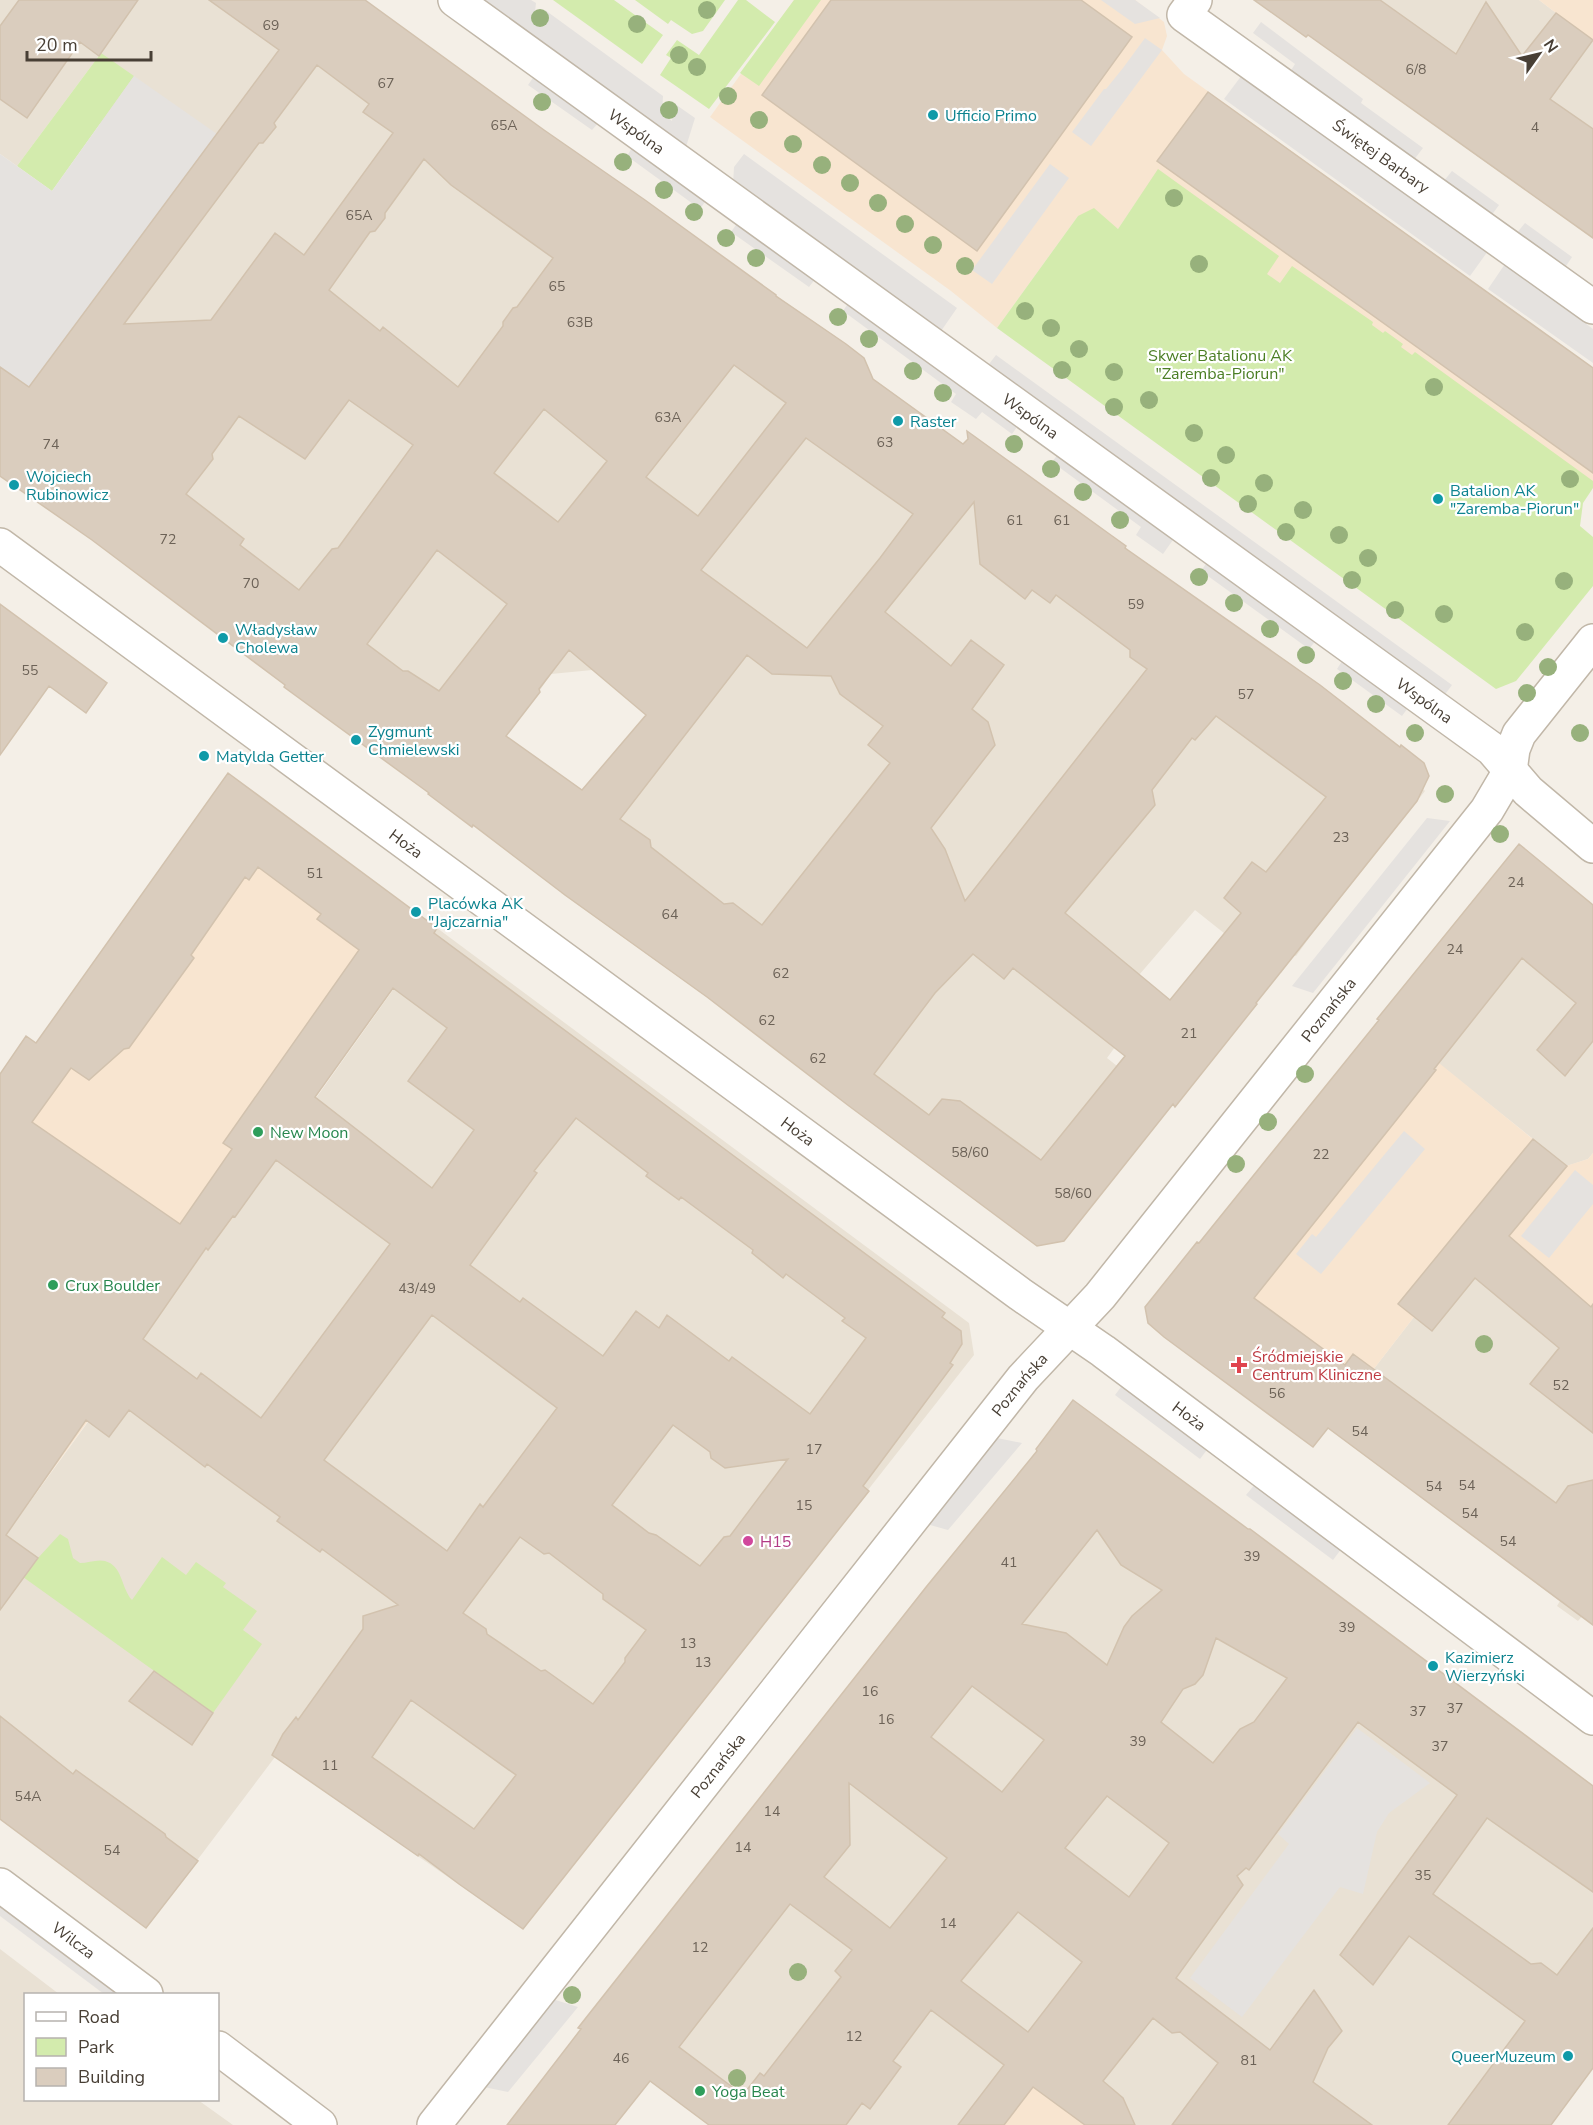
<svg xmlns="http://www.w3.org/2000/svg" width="1593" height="2125" font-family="'Nunito Sans',sans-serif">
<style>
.residential{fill:#e9e1d4}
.commercial{fill:#f8e5d0}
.green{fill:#d3ebad}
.parking{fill:#e5e2df}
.building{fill:#dacdbe;stroke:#d2c2ae;stroke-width:1.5;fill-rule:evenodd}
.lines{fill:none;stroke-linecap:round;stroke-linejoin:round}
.minor-casing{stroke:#c1b7a8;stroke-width:36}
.minor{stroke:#fff;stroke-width:33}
.tree{fill:#97b17c}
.culture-dot{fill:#0f9aa8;stroke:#fff;stroke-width:2}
.leisure-dot{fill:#2e9e5b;stroke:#fff;stroke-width:2}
.health-dot{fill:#e0444e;stroke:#fff;stroke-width:2}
.hotel-dot{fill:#d1479c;stroke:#fff;stroke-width:2}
.labels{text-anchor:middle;stroke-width:4.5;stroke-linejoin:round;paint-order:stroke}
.number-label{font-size:14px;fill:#6c6257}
.culture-label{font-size:16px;fill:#0d838f;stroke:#fff;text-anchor:start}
.street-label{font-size:16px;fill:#483f35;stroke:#fff}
.park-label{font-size:16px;fill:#4b7e24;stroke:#fff}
.leisure-label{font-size:16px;fill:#27864d;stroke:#fff;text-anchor:start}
.health-label{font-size:16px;fill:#be3a42;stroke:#fff;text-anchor:start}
.hotel-label{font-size:16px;fill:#b23c85;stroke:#fff;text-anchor:start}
</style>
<rect width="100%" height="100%" fill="#f4efe7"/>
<!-- residential -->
<path class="residential" d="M0,0h365l178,130 102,70 131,95v1l70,48 18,14 2,4 -6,7 103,75 9,-10 136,99 18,13 -1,2 195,137 79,62 2,-2 23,18 5,14 -6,12 2,2 -113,143 -16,22 -2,-1 -13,18 -35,-29 -7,1 -44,-35 -56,65 -21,68 -11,15 63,50 -106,133 -27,5 -173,-129 -157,-120 -146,-104 186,-238 -196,19 -24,35 -242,-24 -193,-145 9,-487 -84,113 -17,-12z
M1273,0h266l54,41v197l-127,-90z
M1519,844l74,61v248l-5,6 -21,7 -128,-102 -3,6 -3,-2 -46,-62z
M437,928l532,395 5,32 -451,574 -248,-172 -129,171 -146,-109v-276l88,-121 -3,-2 121,-171 2,1z
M1475,1278l118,98v232l-3,-1 -12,14 -21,-15 3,-5 -232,-173 86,-111 18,13z
M1075,1403l4,1 514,382v282l-42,57h-466l-81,-60 -46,60h-185v-8l-96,-71 42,-195 207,-265 111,-135 -1,-2 33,-43z
M0,1949l59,45h-33v106h172l35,25h-233z"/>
<!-- commercial -->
<path class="commercial" d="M794,0h341l29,22 3,14 -5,14 22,24 409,294v120l-327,-214 -125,-79 -23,34 -40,-13 -81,112 -46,-37 -241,-174z
M1539,0h54v41l-37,-28z
M261,798l176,130 -170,237 3,3 -3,6 -59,76 -2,-1 -120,171 2,1 -88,122v-375z
M1439,1063l127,103 22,-7 5,-6v223l-118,-98 -43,53 -18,-14 -99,128 -5,-1 -148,-158 35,-44 3,1 233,-175 3,1z
M1004,2065l81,60h-127z"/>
<!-- green -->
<path class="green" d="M553,0h61l49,35 -21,29z
M635,0h90l-22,31 -11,3 -21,-14 -3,4z
M738,0h8l29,22 -66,87 -49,-34 11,-17 -5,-3 11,-15 22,15z
M794,0h27l-62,86 -19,-13z
M101,53l33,23 -82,115 -35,-25z
M1158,169l121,87 -12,18 13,9 12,-17 81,56 -1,3 11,8 2,-2 18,13 -2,3 11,8 3,-3 178,129v7l-10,15 -3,23 13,11v49l-77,95 -20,8 -499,-361 81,-112 16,-8 24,21z
M60,1534l8,5 5,19 7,5c8,0 17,-4 25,-2 18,5 16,27 27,39l30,-43 24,18 10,-13 30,21 -3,4 34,24 -14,19 19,14 -49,69 -190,-136 15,-19z"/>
<!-- parking -->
<path class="parking" d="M477,0h54l5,3 -2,18 10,6 1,-17 118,86 -1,17 10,8 3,-17 20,14 -10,32z
M1101,0h34l25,18 -25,6z
M1261,22l102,77 -2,4 62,45 -10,13 -123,-89 5,-8 -42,-31z
M1145,38l17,12 -71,96 -19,-14 32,-43h2l17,-21z
M535,75l65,46 -8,9 -64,-45z
M1242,75l246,176 -18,25 -246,-177z
M134,76l83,58 -189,257 -24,-19 1,-2 -5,-3v-213l52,37z
M633,146l74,53 -7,10 -73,-53z
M744,154l213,154 -18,26 -206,-149 1,-18z
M1050,164l19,14 -77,106 -20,-14z
M1452,171l47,34 -8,11 -48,-34z
M738,222l78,56 -7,9 -78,-55z
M1525,223l47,34 -8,12 -48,-35z
M1505,264l88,65v34l-105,-74z
M849,302l170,122 -7,10 -30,-22 -6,7 -25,-17 5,-8 -113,-83z
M996,355l456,330 -9,12 -457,-329z
M1059,453l116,84 -12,17 -27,-19 5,-8 -89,-65z
M1208,561l109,78 -8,10 -108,-78z
M1344,658l66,47 -8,11 -65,-47z
M1427,818l23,3 -137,172 -21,-7z
M1404,1131l21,18 -104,125 -25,-20 16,-20 4,3z
M1575,1170l18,15v19l-44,54 -28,-22z
M1124,1383l85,64 -9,12 -85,-64z
M992,1437l30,6 -74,87 -25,-7z
M1256,1483l86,65 -9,12 -87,-65z
M1357,1728l73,55 -41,30 -12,19 -14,62 -23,-7 -98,130 -52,-39 99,-134 -11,-10z
M0,1901l125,93h-21l-104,-78z
M549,1998l29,9 -70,85 -29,-6z"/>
<!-- building -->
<path class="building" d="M19,0h119l-39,56 -19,-14 -53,76 -27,-19v-73z
M209,0h156l179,130 101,70 131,95v1l70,48 18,14 9,21 90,65 5,-5 -1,-8 141,102 18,13 -1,2 195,137 80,62 1,-2 23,18 5,13 -12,25 -161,202 1,1 -82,103 -2,-3 -109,137 -27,5 -188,-140 -142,-109 -142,-102 -92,-70 -1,2 -44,-33 1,-1 -145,-106 1,-2 -193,-145 -92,-64v-109l29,20 250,-337zM317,65l52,39 -6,8 30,21 -89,122 -29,-22 -64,87 -87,4 135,-181h4l13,-16 -2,-4zM424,159l27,26 102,73 -36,49 -4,1 -10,14v4l-45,61 -75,-60 -3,4 -51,-41 41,-58 5,-1 10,-13v-5zM734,365l52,38 -88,113 -52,-39zM349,400l64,45 -75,103 -6,1 -33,41 -59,-45 4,-6 -58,-45 27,-35 -1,-5 27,-38 66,43zM544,409l63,52 -49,61 -64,-49zM806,438l107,76 -33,44 -73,90 -106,-78zM974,502l6,62 45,35 7,-9 18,13 6,-8 74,55v7l17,12 -182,232 -20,-52 -14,-21 64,-83 -7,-23 -16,-13 32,-44 -33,-25 -20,26 -66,-54zM437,550l70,54 -68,87 -31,-20h-5l-36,-27zM569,650l77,65 -64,75 -76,-54 34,-44 -1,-3zM747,655l25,19 59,2 9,18 43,32 -15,19 22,18 -128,162 -29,-22 -9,1 -73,-57 -1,-7 -30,-21zM1216,716l110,81 -60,75 -14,-10 -28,36 17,15 -71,87 -105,-87 90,-108 -3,-15 40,-52 3,2zM973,954l31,25 9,-11 112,88 -84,104 -81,-59 -18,-2 -13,16 -55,-41 61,-81z
M831,0h250l51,37 -155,214 -215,-156z
M1254,0h126l76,54 30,-52 36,54 34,-43 37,27 -43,59 43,30v109l-285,-203 -2,2z
M1208,92l385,276v105l-436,-312z
M0,604l107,79 -21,30 -37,-27 -49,69z
M228,773l209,155 -3,5 511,380 -3,4 19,14 1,13 -12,19 3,2 -90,121 6,5 -346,438 -64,-45 -40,-30 -1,2 -146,-101 11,-21 13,-17 2,3 65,-91v-13l35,-11 -76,-56 -2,3 -43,-31 3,-4 -73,-53 -2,3 -76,-57 -20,27 -23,-17 -80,115 32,23 -38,52v-536l26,-38 10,7zM258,867l63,47 -4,5 42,31 -136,193 9,6 -52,75 -148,-102 39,-54 18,12 35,-31 5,-1 65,-90 -3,-3 54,-78 4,3zM393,988l54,40 -39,53 66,49 -42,58 -117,-91zM576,1118l72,55 -2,3 33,24 2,-3 72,53 -1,3 31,25 3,-4 59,44 -3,3 24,17 -56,76 -78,-57 -3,4 -62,-46 -8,13 -23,-17 -33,45 -80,-58 -3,4 -50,-37 67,-92 -3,-2zM276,1160l114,84 -129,174 -60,-45 -4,6 -54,-40 63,-91 2,2 25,-34 2,1zM432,1315l125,93 -74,99 -3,-3 -33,47 -123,-91zM673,1425l37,27 1,6 14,10 63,-9 -58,77 -6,1 -24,29 -44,-31 -7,-2 -37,-28zM520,1537l24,17 5,-1 54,41v5l43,31 -21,28v4l-32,42 -48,-34 -4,1 -54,-37 -1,-5 -23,-16zM411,1700l105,75 -42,54 -102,-72z
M1519,844l74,61v136l-28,35 -28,-26 39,-47 -54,-45 -88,111 2,1 -42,53 -140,175 91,67 8,-11 203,149 12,-17 25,-6v145l-265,-197 -15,19 -149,-110 -16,-14 -3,-16 52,-65 2,1 180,-223 -2,-1z
M1533,1139l34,27 -58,70 82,71 2,-3v129l-63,-49 29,-36 -84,-70 -43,53 -34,-27z
M1073,1400l175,129h2l343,257v106l-106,-74 -54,76 98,70 10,-1 16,12 36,-47v140l-42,57h-103l77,-104 -116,-85 -36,49 -33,-30 117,-160 -99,-73 -109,148 -3,-2 -9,8 6,9 -67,93 94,72 44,-60 28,41 -14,17 -15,34 59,43h-200l46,-62 -38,-31 -8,1 -19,-15 -50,63 20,17 12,27h-50l-52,-38 -29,38h-46l46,-60 -73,-55 -38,51 8,6 -31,42 -8,-6 -16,22h-137l-59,-44 -35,44h-108l74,-96 -3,-1 349,-442 110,-135 -1,-2zM1097,1530l24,35 41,25 -30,26 -8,11 -17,38 -41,-32 -44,-9zM1216,1638l71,40 -33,44 -14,7 -27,34 -52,-41 22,-33 12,-5 8,-9zM972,1686l72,54 -42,52 -71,-55zM849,1783l98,75 -57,70 -66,-51 26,-32zM1107,1796l62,47 -40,54 -64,-49zM790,1904l62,46 -17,21 6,6 -77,99 -4,-3 -17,22 -64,-48zM1018,1912l64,50 -54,70 -67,-51z
M154,1671l59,42 -21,32 -63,-44z
M0,1716l73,58 3,-4 89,64 1,3 32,24 -52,67 -146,-109z"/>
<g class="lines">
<!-- minor casing -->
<g class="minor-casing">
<g id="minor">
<path id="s1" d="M455,0l1037,749 36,42 65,55"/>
<path id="s2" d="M1195,0l-11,15 409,292"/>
<path id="s3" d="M0,545l1020,749 83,57 490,367"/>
<path id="s4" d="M0,1885l146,109"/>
<path d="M218,2048l102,77"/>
<path id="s5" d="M434,2125l589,-747 77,-82 387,-486 23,-39 3,-22 6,-15 74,-93"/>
</g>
</g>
<!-- minor -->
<use href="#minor" class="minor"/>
</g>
<!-- trees -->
<g class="tree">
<circle cx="707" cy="10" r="9"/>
<circle cx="540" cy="18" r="9"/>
<circle cx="637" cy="24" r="9"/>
<circle cx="679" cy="55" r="9"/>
<circle cx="697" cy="67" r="9"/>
<circle cx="728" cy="96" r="9"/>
<circle cx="542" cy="102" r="9"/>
<circle cx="669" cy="110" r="9"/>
<circle cx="759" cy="120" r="9"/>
<circle cx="793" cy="144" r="9"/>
<circle cx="623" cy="162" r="9"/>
<circle cx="822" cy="165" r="9"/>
<circle cx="850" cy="183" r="9"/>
<circle cx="664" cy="190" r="9"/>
<circle cx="1174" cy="198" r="9"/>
<circle cx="878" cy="203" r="9"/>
<circle cx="694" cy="212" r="9"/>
<circle cx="905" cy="224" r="9"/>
<circle cx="726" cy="238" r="9"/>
<circle cx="933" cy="245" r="9"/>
<circle cx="756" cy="258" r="9"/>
<circle cx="1199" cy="264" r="9"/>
<circle cx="965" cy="266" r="9"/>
<circle cx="1025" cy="311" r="9"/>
<circle cx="838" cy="317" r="9"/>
<circle cx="1051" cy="328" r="9"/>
<circle cx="869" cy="339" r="9"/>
<circle cx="1079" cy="349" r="9"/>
<circle cx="1062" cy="370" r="9"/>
<circle cx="913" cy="371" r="9"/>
<circle cx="1114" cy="372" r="9"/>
<circle cx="1434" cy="387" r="9"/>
<circle cx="943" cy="393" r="9"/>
<circle cx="1149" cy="400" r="9"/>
<circle cx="1114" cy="407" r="9"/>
<circle cx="1194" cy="433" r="9"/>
<circle cx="1014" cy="444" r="9"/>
<circle cx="1226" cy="455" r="9"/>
<circle cx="1051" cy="469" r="9"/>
<circle cx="1211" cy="478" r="9"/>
<circle cx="1570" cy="479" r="9"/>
<circle cx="1264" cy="483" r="9"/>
<circle cx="1083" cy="492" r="9"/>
<circle cx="1248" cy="504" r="9"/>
<circle cx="1303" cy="510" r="9"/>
<circle cx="1120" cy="520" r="9"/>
<circle cx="1286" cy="532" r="9"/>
<circle cx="1339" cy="535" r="9"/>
<circle cx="1368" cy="558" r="9"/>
<circle cx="1199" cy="577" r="9"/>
<circle cx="1352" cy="580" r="9"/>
<circle cx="1564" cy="581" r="9"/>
<circle cx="1234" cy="603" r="9"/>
<circle cx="1395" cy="610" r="9"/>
<circle cx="1444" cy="614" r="9"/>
<circle cx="1270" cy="629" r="9"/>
<circle cx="1525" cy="632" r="9"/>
<circle cx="1306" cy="655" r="9"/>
<circle cx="1548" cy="667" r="9"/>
<circle cx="1343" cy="681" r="9"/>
<circle cx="1527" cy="693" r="9"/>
<circle cx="1376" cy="704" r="9"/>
<circle cx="1415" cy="733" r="9"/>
<circle cx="1580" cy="733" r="9"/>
<circle cx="1445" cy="794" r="9"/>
<circle cx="1500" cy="834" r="9"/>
<circle cx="1305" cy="1074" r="9"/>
<circle cx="1268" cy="1122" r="9"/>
<circle cx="1236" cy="1164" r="9"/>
<circle cx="1484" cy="1344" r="9"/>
<circle cx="798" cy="1972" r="9"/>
<circle cx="572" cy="1995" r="9"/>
<circle cx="737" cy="2078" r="9"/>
</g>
<!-- markers -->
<g class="culture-dot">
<circle cx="933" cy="115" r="6"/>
<circle cx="898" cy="421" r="6"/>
<circle cx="14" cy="485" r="6"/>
<circle cx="1438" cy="499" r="6"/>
<circle cx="223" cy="638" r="6"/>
<circle cx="356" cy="740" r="6"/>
<circle cx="204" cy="756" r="6"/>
<circle cx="416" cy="912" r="6"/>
<circle cx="1433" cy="1666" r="6"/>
<circle cx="1568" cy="2056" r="6"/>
</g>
<g class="leisure-dot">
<circle cx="258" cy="1132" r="6"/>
<circle cx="53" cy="1285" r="6"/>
<circle cx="700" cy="2091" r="6"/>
</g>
<path class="health-dot" d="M1236 1356h6v6h6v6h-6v6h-6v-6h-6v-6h6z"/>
<circle class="hotel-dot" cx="748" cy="1541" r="6"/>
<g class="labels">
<!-- number labels -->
<g class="number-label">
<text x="271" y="30">69</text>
<text x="1416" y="74">6/8</text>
<text x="386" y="88">67</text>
<text x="504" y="130">65A</text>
<text x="1535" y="132">4</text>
<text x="359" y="220">65A</text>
<text x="557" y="291">65</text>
<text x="580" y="327">63B</text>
<text x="668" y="422">63A</text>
<text x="885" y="447">63</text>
<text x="51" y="449">74</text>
<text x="1015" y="525">61</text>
<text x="1062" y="525">61</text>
<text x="168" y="544">72</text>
<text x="251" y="588">70</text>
<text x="1136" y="609">59</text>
<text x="30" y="675">55</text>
<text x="1246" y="699">57</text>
<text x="1341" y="842">23</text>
<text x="315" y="878">51</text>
<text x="1516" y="887">24</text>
<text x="670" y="919">64</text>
<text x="1455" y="954">24</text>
<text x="781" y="978">62</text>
<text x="767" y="1025">62</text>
<text x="1189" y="1038">21</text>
<text x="818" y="1063">62</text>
<text x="970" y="1157">58/60</text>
<text x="1321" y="1159">22</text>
<text x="1073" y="1198">58/60</text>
<text x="417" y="1293">43/49</text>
<text x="1561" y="1390">52</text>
<text x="1277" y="1398">56</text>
<text x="1360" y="1436">54</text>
<text x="814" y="1454">17</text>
<text x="1467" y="1490">54</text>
<text x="1434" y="1491">54</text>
<text x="804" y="1510">15</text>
<text x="1470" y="1518">54</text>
<text x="1508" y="1546">54</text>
<text x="1252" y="1561">39</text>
<text x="1009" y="1567">41</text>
<text x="1347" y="1632">39</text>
<text x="688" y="1648">13</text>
<text x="703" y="1667">13</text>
<text x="870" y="1696">16</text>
<text x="1455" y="1713">37</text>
<text x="1418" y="1716">37</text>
<text x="886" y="1724">16</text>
<text x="1138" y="1746">39</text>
<text x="1440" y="1751">37</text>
<text x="330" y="1770">11</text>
<text x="28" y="1801">54A</text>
<text x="772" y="1816">14</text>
<text x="743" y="1852">14</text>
<text x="112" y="1855">54</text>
<text x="1423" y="1880">35</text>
<text x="948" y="1928">14</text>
<text x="700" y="1952">12</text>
<text x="854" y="2041">12</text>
<text x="621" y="2063">46</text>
<text x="1249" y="2065">81</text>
</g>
<!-- culture labels -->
<g class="culture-label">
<text x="945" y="121">Ufficio Primo</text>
<text x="910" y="427">Raster</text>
<text x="26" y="482">Wojciech<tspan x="26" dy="18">Rubinowicz</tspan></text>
<text x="1450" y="496">Batalion AK<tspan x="1450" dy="18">"Zaremba-Piorun"</tspan></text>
<text x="235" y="635">Władysław<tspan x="235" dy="18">Cholewa</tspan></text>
<text x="368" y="737">Zygmunt<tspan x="368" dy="18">Chmielewski</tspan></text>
<text x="216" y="762">Matylda Getter</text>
<text x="428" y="909">Placówka AK<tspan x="428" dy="18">"Jajczarnia"</tspan></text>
<text x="1445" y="1663">Kazimierz<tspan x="1445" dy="18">Wierzyński</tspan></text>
<text x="1556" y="2062" text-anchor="end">QueerMuzeum</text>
</g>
<!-- street labels -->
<g class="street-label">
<text dy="6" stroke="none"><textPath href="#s1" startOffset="224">Wspólna</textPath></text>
<text dy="6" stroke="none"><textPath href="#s2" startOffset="261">Świętej Barbary</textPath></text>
<text dy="6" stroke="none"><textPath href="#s1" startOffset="710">Wspólna</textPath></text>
<text dy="6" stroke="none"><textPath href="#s1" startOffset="1196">Wspólna</textPath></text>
<text dy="6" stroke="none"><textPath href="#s3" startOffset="504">Hoża</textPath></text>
<text dy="6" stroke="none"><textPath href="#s5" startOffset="1430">Poznańska</textPath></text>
<text dy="6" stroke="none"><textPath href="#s3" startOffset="990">Hoża</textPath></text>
<text dy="6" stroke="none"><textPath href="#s5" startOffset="944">Poznańska</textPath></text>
<text dy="6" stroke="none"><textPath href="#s3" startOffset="1474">Hoża</textPath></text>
<text dy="6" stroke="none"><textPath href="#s5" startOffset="458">Poznańska</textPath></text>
<text dy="6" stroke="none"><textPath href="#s4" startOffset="92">Wilcza</textPath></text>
</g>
<!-- park labels -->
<g class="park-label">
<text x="1220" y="361">Skwer Batalionu AK<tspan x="1220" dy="18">"Zaremba-Piorun"</tspan></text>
</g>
<!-- leisure labels -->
<g class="leisure-label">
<text x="270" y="1138">New Moon</text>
<text x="65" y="1291">Crux Boulder</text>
<text x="712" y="2097">Yoga Beat</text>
</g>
<!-- health labels -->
<g class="health-label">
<text x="1252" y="1362">Śródmiejskie<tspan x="1252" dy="18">Centrum Kliniczne</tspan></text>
</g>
<!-- hotel labels -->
<g class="hotel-label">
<text x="760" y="1547">H15</text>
</g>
</g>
<!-- legend -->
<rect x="24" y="1993" width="195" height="108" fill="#ffffff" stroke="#b6b2ae" stroke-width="1.5"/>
<rect x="36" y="2012" width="30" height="9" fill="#ffffff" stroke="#b6b2ae" stroke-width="1.5"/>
<text x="78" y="2023" font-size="18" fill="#483f35">Road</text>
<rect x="36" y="2038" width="30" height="18" fill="#d3ebad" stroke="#b6b2ae" stroke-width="1.5"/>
<text x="78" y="2053" font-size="18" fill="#483f35">Park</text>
<rect x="36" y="2068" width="30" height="18" fill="#dacdbe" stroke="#b6b2ae" stroke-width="1.5"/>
<text x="78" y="2083" font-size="18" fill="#483f35">Building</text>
<!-- north arrow -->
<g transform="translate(1539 54) rotate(56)" stroke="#ffffff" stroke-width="4.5" paint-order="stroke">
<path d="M0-4.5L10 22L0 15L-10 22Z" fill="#483f35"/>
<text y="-9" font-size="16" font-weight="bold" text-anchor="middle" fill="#483f35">N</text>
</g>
<!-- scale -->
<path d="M27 51v9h124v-9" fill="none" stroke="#483f35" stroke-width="3"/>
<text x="36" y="51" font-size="18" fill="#483f35" stroke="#ffffff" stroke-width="4.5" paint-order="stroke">20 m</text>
</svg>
